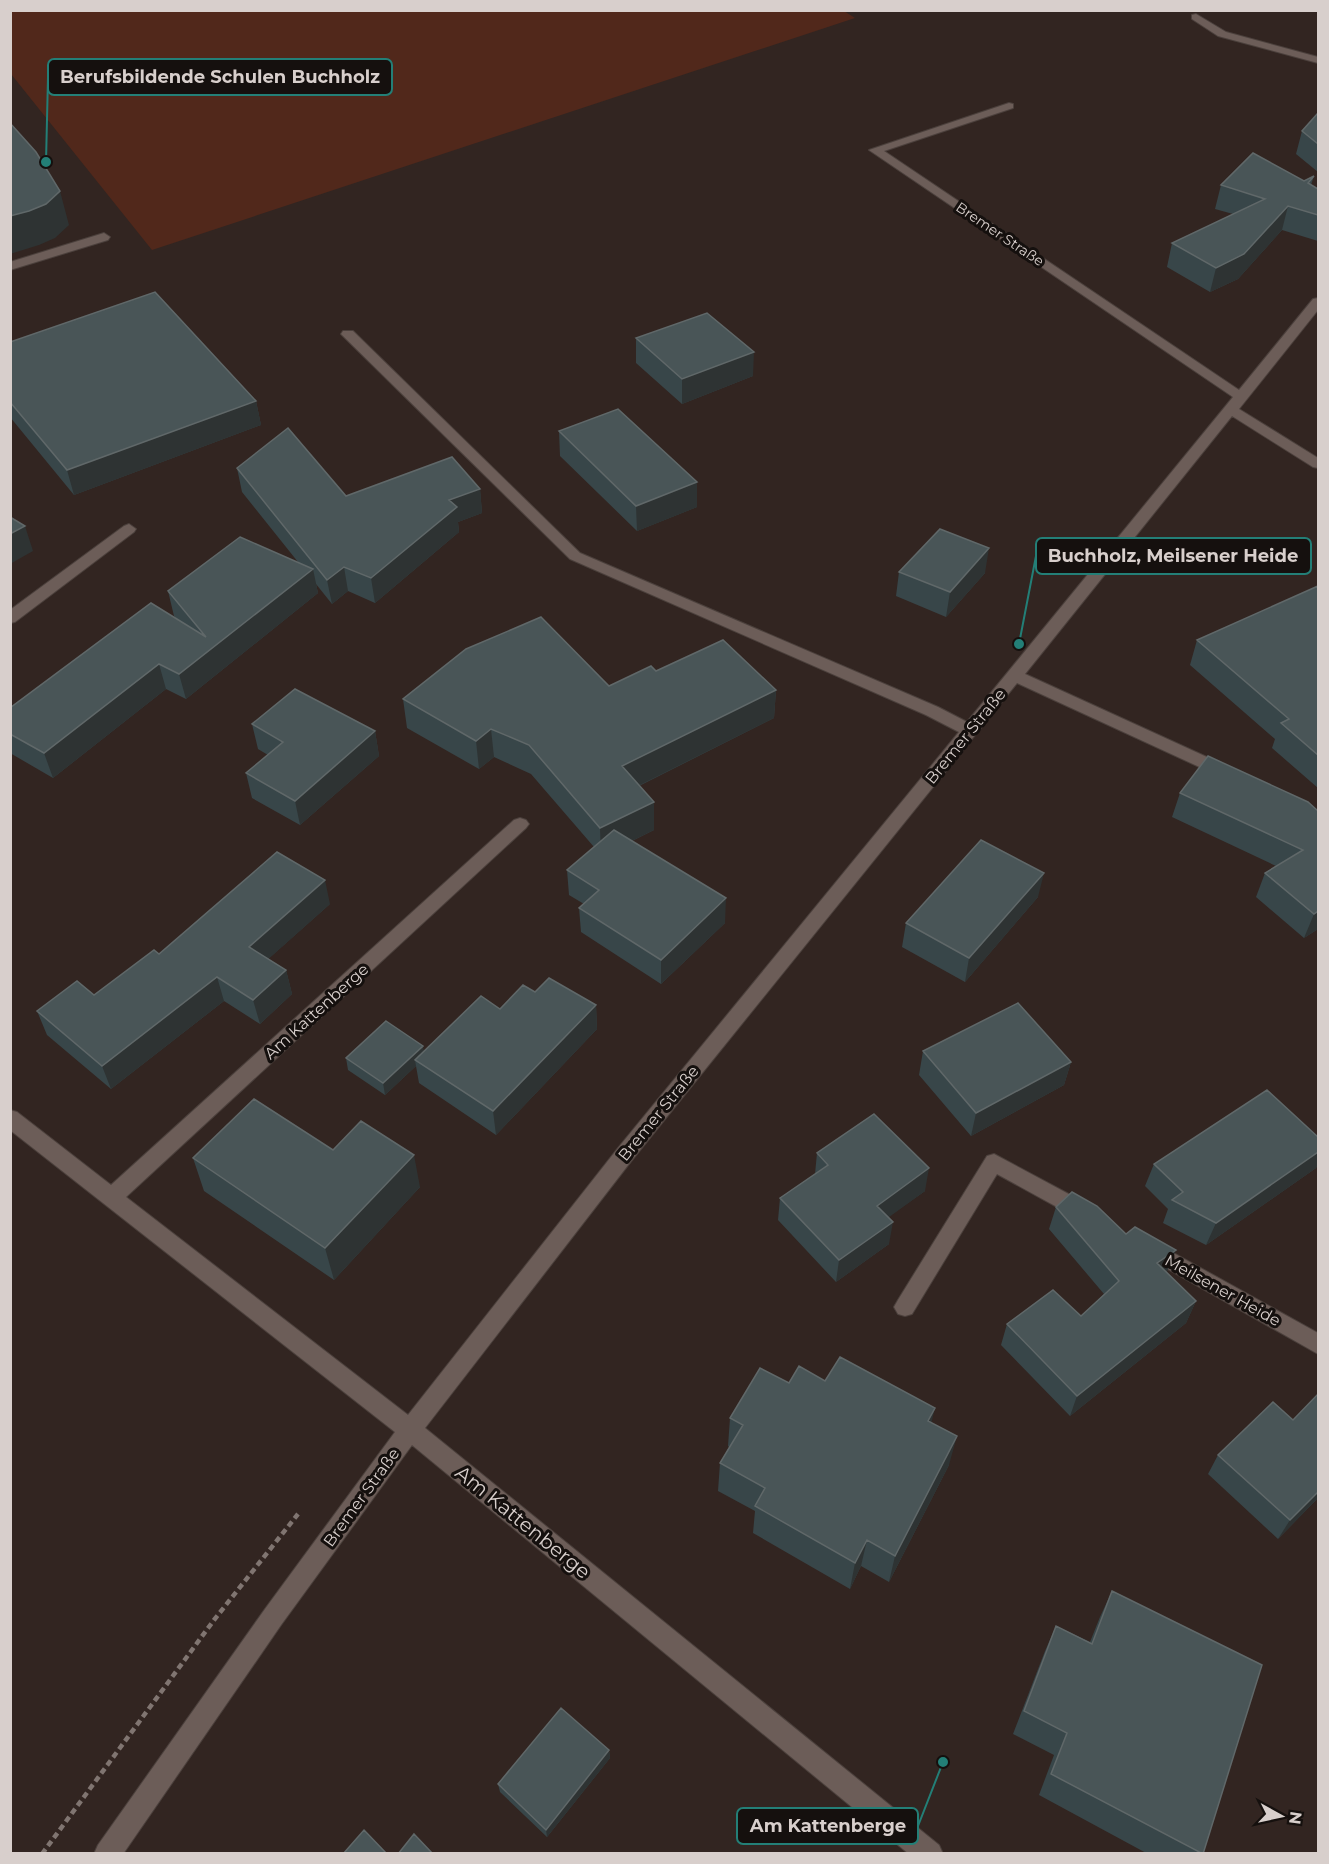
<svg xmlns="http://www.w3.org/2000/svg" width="1329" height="1864" font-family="Montserrat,sans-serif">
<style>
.green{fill:#51281b}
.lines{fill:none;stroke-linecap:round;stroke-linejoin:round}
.minor-casing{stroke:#4b403c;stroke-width:2}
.path{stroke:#807571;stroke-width:4.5;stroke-dasharray:6 4;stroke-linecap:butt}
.minor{fill:#6c5d58;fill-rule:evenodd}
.wall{fill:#384649}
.shaded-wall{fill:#2e3333}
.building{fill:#495557;stroke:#606869;stroke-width:1.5}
.labels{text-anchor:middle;stroke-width:6;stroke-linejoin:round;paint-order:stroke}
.far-street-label{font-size:14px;fill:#d8cfcc;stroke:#15100e}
.street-label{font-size:16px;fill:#d8cfcc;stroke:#15100e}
.near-street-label{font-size:20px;fill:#d8cfcc;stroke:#15100e}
.leader{fill:none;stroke:#237f77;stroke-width:2}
.callout-dot{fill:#237f77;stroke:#15100e;stroke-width:2}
.callout{fill:#15100e;stroke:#237f77;stroke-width:2}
.callout-label{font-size:18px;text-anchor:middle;font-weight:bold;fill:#d8cfcc}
</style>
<rect width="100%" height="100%" fill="#322521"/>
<!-- green -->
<path class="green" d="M844,11l11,7 -703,232 -141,-176v-63z"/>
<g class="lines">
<!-- minor casing -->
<g class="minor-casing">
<path id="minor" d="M1196,14l30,18 92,25v6l-100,-27 -26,-17v-4z
M1009,103l4,1v4l-129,43 355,239 74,-91 5,-1v12l-79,99 79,49v10l-5,-1 -81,-51 -207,258 206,94 2,4 -2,4h-12l-202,-93 -385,477 -207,268 514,417 4,9h-34l-497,-409 -131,180 -158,229h-29l4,-9 167,-236 130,-177 -385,-302v-20l7,2 94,73 403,-365 6,-2 6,2 3,4 -3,4 -400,369 282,218 210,-267 341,-416 -33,-17 -356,-156 -229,-225 2,-3h10l227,222 358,154 29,15 266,-325 -364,-247z
M104,233l6,4 -2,3 -98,30v-8z
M129,524l7,5 -2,3 -119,90 -5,1v-13l114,-84z
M994,1154l97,52 3,6 -3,6 -7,3 -7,-3 -80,-44 -85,140 -7,2 -7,-2 -4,-7 4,-7 89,-144z
M1150,1240l168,93v21l-175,-99 -3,-6 3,-6z"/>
</g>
<!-- path -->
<path class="path" d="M42,1854l172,-234 84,-106"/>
<!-- minor -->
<use href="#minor" class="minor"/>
</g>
<!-- wall -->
<path class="wall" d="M1318,113v59l-22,-18 6,-23z
M1314,176l-3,9 7,30v26l-36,-11 -44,49 -28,13 -43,-25 5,-24 61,-29 -18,-5 6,-24 83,-4z
M636,338l117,38 -71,28 -46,-41z
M10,342l246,59 5,24 -187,70 -64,-78z
M559,431l138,51v25l-60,24 -77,-75z
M237,468l109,28 134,-7 2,24 -24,9 1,10 -84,71 -27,-12 -16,13 -16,-20 2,9 -132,106 -20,-10 -113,89 -43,-25v-45l167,-89 -3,-3 -6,-25 130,-29 -56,-70z
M899,572l86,1 -39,44 -50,-21z
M1318,586v202l-46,-40 3,-9 -85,-74 7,-25z
M656,671l120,19 -2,28 -135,68 15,44 -22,11 93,82 -64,61 -80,-52 -2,-24 5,-4 -15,-9 -2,-25 27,-23 -63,-73 -37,-17 -15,12 -72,-41 -4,-29 206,-13z
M252,724l123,7 4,25 -79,69 -48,-27 -6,-25 22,-18 -10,-6z
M1180,793l138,18v118l-14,9 -48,-41 9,-24 11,-7 -104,-49z
M1038,897l-73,85 -63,-35 4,-24z
M330,904l-62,55 18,11 6,24 -32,30 -36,-23 -113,88 -64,-54 -10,-24 57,-16 65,-41z
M535,992l61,13 1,24 -101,106 -77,-52 -3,-17 -31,29 -37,-25 -2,-12 77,-7 77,-42z
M923,1051l148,11 -7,23 -93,51 -52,-61z
M1318,1137v27l-2,4 -110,77 -43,-22 5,-14 -23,-23 9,-22z
M333,1150l87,37 -86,93 -130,-89 -11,-33z
M817,1153l108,38 -37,26 1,27 -53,38 -58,-62 2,-22 35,-24z
M1056,1207l70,27 41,38 -1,1 30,28 -10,22 -116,93 -69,-71 6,-21 74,-8 23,-22 -55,-65z
M825,1381l106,42 18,42 -60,117 -28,-16 -11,23 -97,-56 2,-22 -37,-20 2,-28 9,-16 -1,-1 2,-28 59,-35z
M1318,1394v104l-40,41 -70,-65 10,-19 75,-35z
M1112,1591l91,263h-55l-109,-59 15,-40 -41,-21 32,-83 11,-25 34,16 10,-25z
M609,1750l1,8 -63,79 -47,-45 -2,-8z"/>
<!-- shaded-wall -->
<path class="shaded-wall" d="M60,191l9,34 -14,13 -16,7 -29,9v-38z
M1288,206l-6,24 -44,49 -28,13 6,-24z
M754,352l-1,24 -71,28v-25z
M256,401l5,24 -187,70 -7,-25z
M697,482v25l-60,24 -1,-25z
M480,489l2,24 -24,9 1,10 -84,71 -4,-25 78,-78z
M25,526l8,25 -23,13v-30z
M989,548l-4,25 -39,44 4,-25z
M344,567l4,24 -16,13 -5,-24z
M313,569l5,24 -132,106 -7,-25z
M159,664l7,25 -113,89 -9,-25z
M776,690l-2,28 -152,76v-28z
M491,729l3,28 -15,12 -3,-28z
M375,731l4,25 -79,69 -5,-24z
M654,802v28l-53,26 -1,-28z
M1044,873l-6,24 -73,85 4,-24z
M325,880l5,24 -75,67 -6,-24z
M726,898l-1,25 -64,61v-24z
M1318,911v18l-14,9 10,-24z
M286,970l6,24 -32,30 -7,-24z
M217,977l7,24 -113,88 -9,-23z
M596,1005l1,24 -101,106 -3,-24z
M423,1046l2,12 -10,2 1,6 -31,29 -2,-12z
M1071,1062l-7,23 -93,51 5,-23z
M1318,1152v12l-2,4 -110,77 10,-22z
M414,1155l6,32 -86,93 -9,-32z
M929,1168l-4,23 -51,37 3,-22z
M893,1222l-4,22 -53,38 3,-22z
M1176,1250l-9,22 -19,13 9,-22z
M1196,1301l-10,22 -116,93 7,-20z
M935,1408l-7,29v-16z
M957,1436l-8,29 -60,117 6,-26z
M1318,1492v6l-40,41 12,-19z
M867,1540l-6,26 -11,23 5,-26z
M609,1750l1,8 -63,79 -1,-7z"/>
<!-- building -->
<path class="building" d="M1318,113v31l-16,-13z
M10,123l26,29 24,39 -14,13 -17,7 -19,5z
M1253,153l51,28 10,-5 -6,7 10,6v26l-30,-9 -44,48 -28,14 -44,-25 93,-44 -44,-14z
M155,292l101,109 -189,69 -57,-68v-60z
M707,313l47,39 -72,27 -46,-41z
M618,409l79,73 -61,24 -77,-75z
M288,428l58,68 106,-39 28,32 -31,11 8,7 -86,71 -27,-11 -17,13 -90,-112z
M10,517l15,9 -15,8z
M940,529l49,19 -39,44 -51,-20z
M240,537l73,32 -134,105 -20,-10 -115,89 -34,-19v-26l141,-105 55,34 -38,-46z
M1318,586v169l-37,-32 8,-4 -92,-79z
M541,617l68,69 42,-20 5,5 67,-31 53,50 -154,76 32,36 -54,26 -71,-83 -38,-16 -15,12 -73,-42 63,-50z
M295,689l80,42 -80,70 -49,-28 37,-31 -31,-18z
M1208,756l100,46 10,9v100l-4,3 -49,-41 38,-23 -123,-57z
M614,830l112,68 -65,62 -82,-52 20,-18 -32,-20z
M981,840l63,33 -75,85 -63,-35z
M277,852l48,28 -76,67 37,23 -33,30 -36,-23 -115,89 -65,-55 40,-30 17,14 60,-45 5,4z
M549,978l47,27 -103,106 -78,-51 66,-64 19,13 23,-24 12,7z
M1018,1003l53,59 -95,51 -53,-62z
M386,1021l37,25 -40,37 -37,-25z
M1267,1090l51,47v15l-102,71 -44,-23 11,-8 -29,-28z
M254,1099l79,51 28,-29 53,34 -89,93 -132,-90z
M874,1114l55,54 -52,38 16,16 -54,38 -59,-62 48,-33 -11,-12z
M1072,1192l25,14 29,28 9,-7 41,23 -19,13 39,38 -119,95 -70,-72 46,-34 28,26 38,-35 -63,-74z
M840,1357l95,51 -7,13 29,15 -62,120 -28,-16 -12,23 -100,-57 10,-18 -45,-25 23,-38 -13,-7 30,-50 29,15 10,-17 26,15z
M1318,1394v98l-28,28 -72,-65 55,-53 20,18z
M1112,1591l150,74 -59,189 -152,-80 16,-41 -43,-22 32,-85 36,18z
M561,1708l48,42 -63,80 -48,-46z
M364,1830l23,24h-44z
M414,1834l19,20h-35z"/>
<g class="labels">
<!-- far-street labels -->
<g class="far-street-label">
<text transform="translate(1000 234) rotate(34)" y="5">Bremer Straße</text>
</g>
<!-- street labels -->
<g class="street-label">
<text transform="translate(965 736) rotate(-51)" y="6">Bremer Straße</text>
<text transform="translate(316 1011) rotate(-42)" y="6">Am Kattenberge</text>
<text transform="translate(658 1113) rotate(-51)" y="6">Bremer Straße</text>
<text transform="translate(1223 1290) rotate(29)" y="6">Meilsener Heide</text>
<text transform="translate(361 1497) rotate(-54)" y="6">Bremer Straße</text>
</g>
<!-- near-street labels -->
<g class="near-street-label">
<text transform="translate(523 1522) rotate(39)" y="7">Am Kattenberge</text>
</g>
</g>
<!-- callouts -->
<path class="leader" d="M46 162L48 77M1019 644L1036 556M943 1762L918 1826"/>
<g class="callout-dot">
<circle cx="46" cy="162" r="6"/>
<circle cx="1019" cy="644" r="6"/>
<circle cx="943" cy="1762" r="6"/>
</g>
<g class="callout">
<rect x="48" y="59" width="344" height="36" rx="6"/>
<rect x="1036" y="538" width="275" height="36" rx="6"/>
<rect x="737" y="1808" width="181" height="36" rx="6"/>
</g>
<g class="callout-label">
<text x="220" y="83">Berufsbildende Schulen Buchholz</text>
<text x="1173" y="562">Buchholz, Meilsener Heide</text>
<text x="828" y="1832">Am Kattenberge</text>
</g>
<!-- border -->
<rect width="1329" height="1864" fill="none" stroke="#d8cfcc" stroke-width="24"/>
<!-- north arrow -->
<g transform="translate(1281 1816) rotate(98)" stroke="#15100e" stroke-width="4.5" paint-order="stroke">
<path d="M0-4.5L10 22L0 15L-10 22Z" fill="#d8cfcc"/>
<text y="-9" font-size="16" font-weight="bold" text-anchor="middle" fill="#d8cfcc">N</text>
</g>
</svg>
